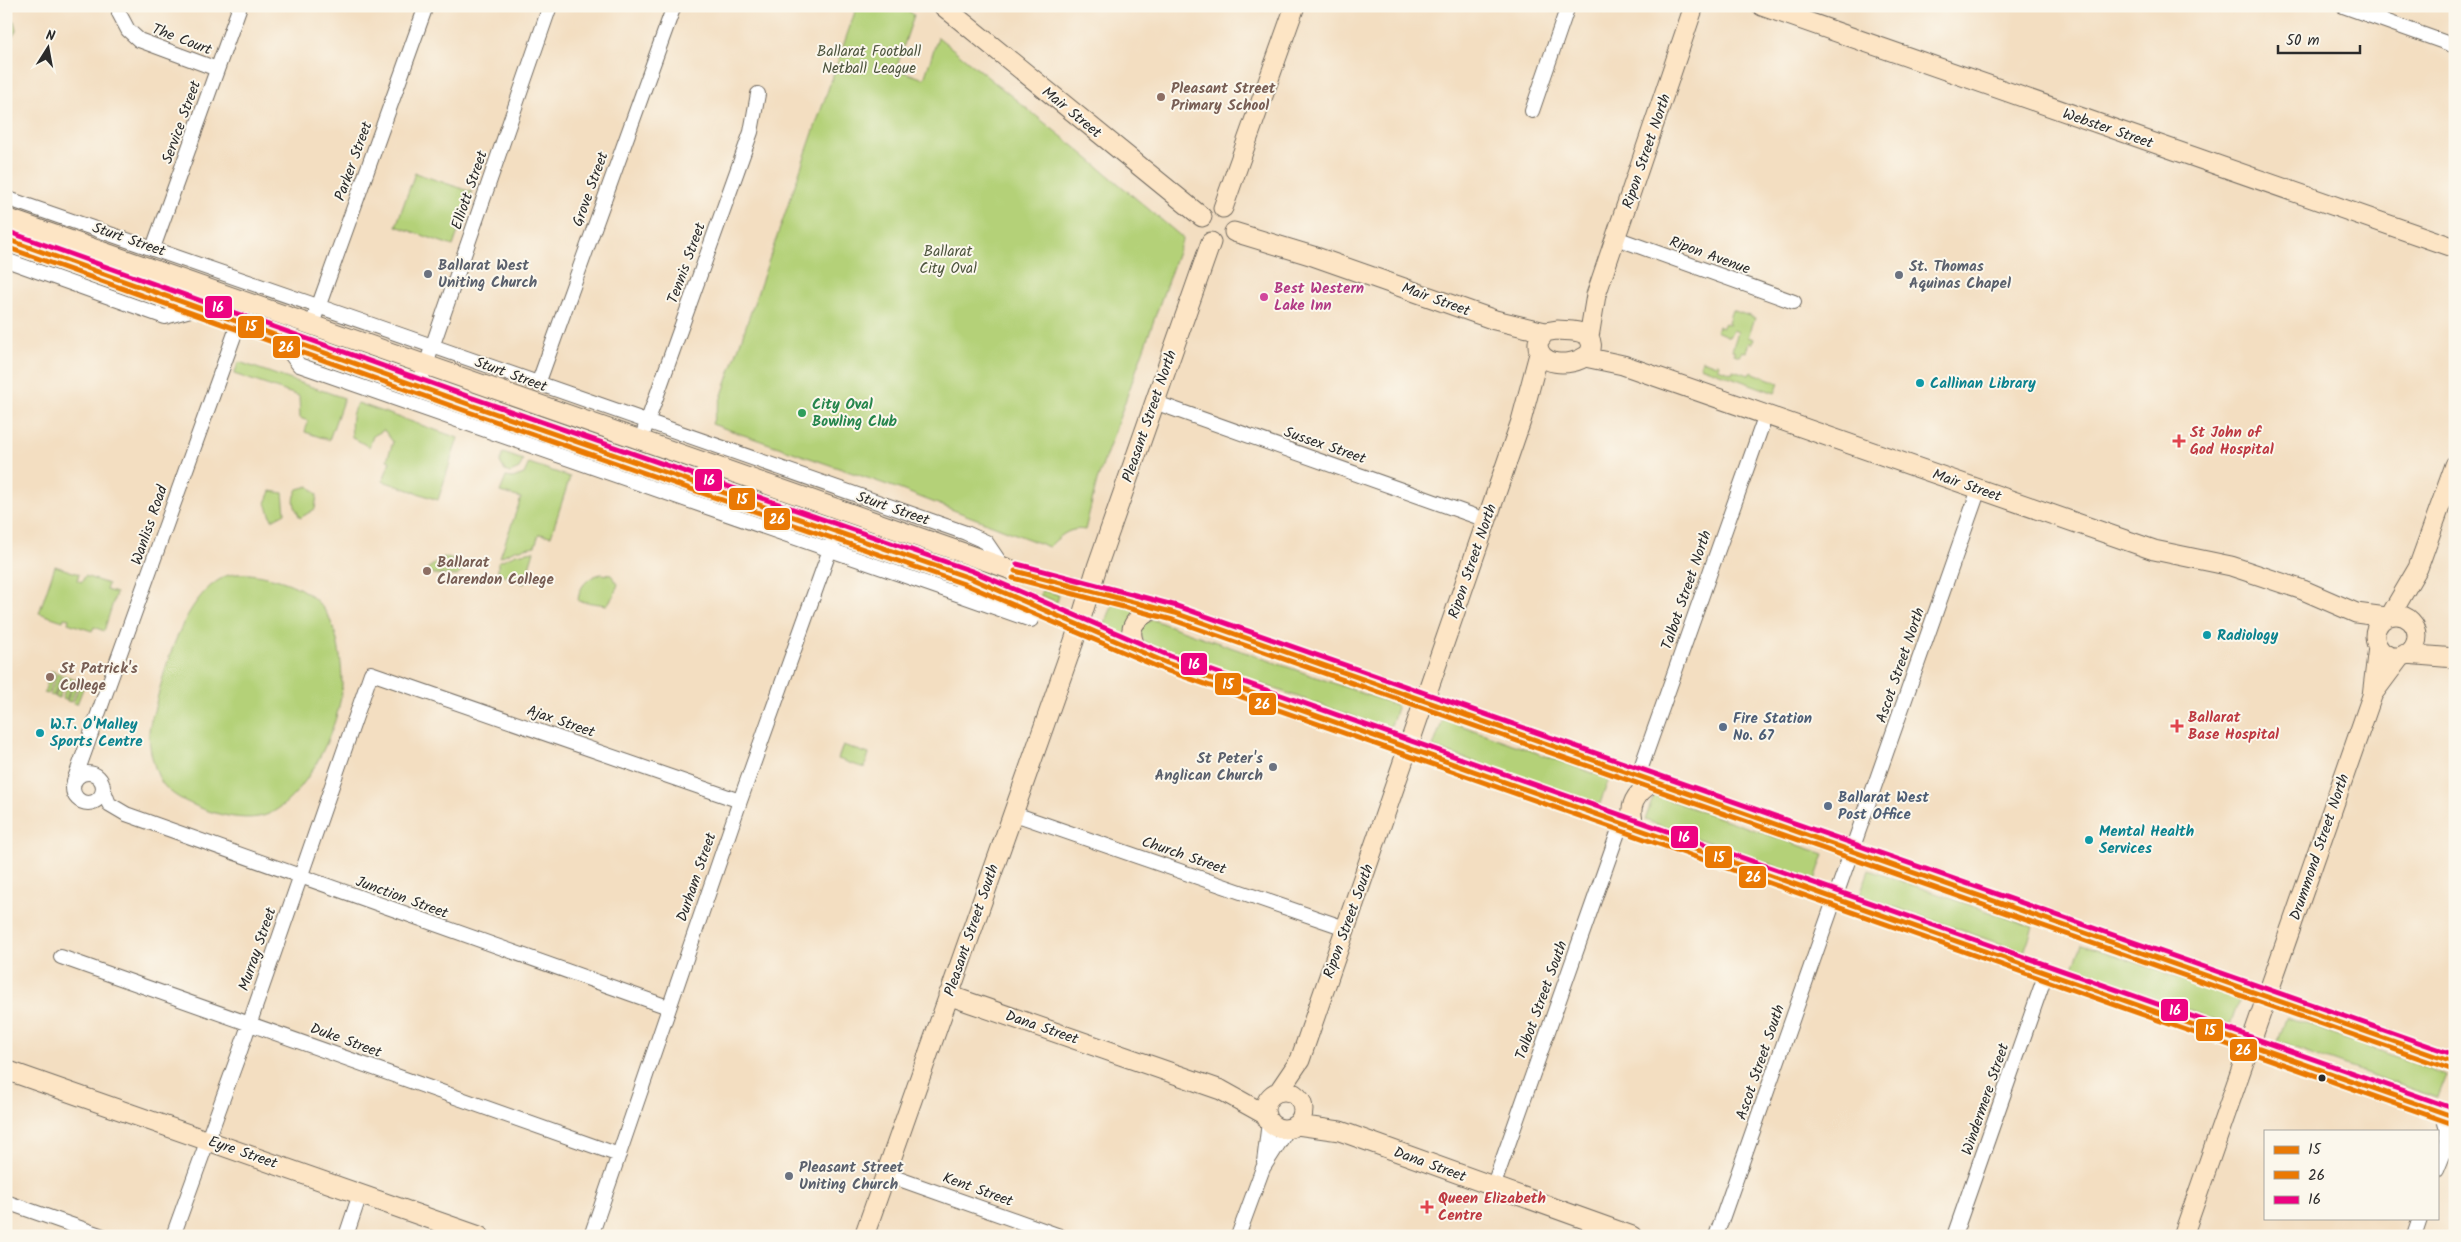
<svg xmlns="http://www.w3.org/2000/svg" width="2461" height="1242" font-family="Kalam,sans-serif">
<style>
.green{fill:#b4d178;stroke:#707e52}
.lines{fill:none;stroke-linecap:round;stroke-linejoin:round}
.street-casing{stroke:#716a60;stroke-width:16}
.secondary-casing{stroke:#716a60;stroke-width:21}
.street{stroke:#fff;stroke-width:14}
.secondary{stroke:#fde5c5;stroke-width:19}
.bus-1-casing{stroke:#fbf7ec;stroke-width:9}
.bus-2-casing{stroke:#fbf7ec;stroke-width:9}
.bus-3-casing{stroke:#fbf7ec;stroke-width:9}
.bus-1{stroke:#ea7904;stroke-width:5}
.bus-2{stroke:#ea7904;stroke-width:5}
.bus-3{stroke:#ed0381;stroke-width:5}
.education-dot{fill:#8d6e63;stroke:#fbf7ec;stroke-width:2}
.worship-dot{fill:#6b7280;stroke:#fbf7ec;stroke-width:2}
.hotel-dot{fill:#d1479c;stroke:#fbf7ec;stroke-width:2}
.culture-dot{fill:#0f9aa8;stroke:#fbf7ec;stroke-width:2}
.leisure-dot{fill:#2e9e5b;stroke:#fbf7ec;stroke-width:2}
.health-dot{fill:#e0444e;stroke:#fbf7ec;stroke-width:2}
.service-dot{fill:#5c6f8a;stroke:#fbf7ec;stroke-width:2}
.bus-dot{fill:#2b2b2b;stroke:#fbf7ec;stroke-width:2}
.labels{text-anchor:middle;stroke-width:4;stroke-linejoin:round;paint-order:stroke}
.street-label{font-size:15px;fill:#2b2b2b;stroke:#fbf7ec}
.park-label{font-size:15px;fill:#4d543e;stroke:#fbf7ec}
.education-label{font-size:15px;font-weight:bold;fill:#785e54;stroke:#fbf7ec;text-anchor:start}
.worship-label{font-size:15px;font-weight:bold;fill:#5b616d;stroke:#fbf7ec;text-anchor:start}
.hotel-label{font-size:15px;font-weight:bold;fill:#b23c85;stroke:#fbf7ec;text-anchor:start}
.culture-label{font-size:15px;font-weight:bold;fill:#0d838f;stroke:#fbf7ec;text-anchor:start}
.leisure-label{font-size:15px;font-weight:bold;fill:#27864d;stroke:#fbf7ec;text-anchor:start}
.health-label{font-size:15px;font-weight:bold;fill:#be3a42;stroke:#fbf7ec;text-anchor:start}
.service-label{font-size:15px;font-weight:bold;fill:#4e5e75;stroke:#fbf7ec;text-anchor:start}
.line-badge{stroke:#fbf7ec;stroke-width:2}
.badge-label{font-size:14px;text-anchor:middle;font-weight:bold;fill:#fff}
</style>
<rect width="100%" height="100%" fill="#fbf7ec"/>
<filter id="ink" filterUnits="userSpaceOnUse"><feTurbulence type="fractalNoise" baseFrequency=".02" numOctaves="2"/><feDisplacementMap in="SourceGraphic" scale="10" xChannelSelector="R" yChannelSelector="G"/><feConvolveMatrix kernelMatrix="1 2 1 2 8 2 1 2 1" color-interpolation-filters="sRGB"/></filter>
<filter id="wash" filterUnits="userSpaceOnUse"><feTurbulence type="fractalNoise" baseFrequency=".0096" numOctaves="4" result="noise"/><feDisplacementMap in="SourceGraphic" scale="20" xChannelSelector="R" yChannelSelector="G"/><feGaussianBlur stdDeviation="1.12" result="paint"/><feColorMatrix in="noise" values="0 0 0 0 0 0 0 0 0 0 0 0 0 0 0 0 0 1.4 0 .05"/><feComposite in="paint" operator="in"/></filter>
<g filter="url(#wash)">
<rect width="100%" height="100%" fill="#f3dec1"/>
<!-- green -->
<path class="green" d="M857,6h45l12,9 -18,54 28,10 14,-42 138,111 107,90 -86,243 -12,49c-16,-3 -25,6 -36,17l-150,-58 -187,-65z
M6,17l8,4 2,9 -4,7 -6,2z
M415,173l57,19 -19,54 -57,-20z
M1732,310l23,8 -7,19 6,2 -2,5 -3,-2 -3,10 -4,-1 -2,5 -6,-2 1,-3 -3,-1 6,-18 -5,-2 -4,7 -13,-6 2,-5 4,2 3,-5 5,2 -2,-3z
M1702,360l14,5 1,-3 2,2 -1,4 14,5 1,-3 16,5 2,-3 28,11 -4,10 -75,-27z
M239,362l105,36 -15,42 -24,-8 3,-11 -8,-3 -1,-22 -65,-22z
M358,403l100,35 -20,62 -55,-19 7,-20 -3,-1 6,-18 -9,-12 -11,6 -4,11 -17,-10c-1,-11 -2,-25 6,-34z
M503,453l20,7 -4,9 -9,4 -5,-2 -5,-9z
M529,463l41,14 -19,59 -12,-2 -4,12 -20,4 -15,7 21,-59 -21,-6 6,-15 7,1 11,-4z
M309,486l8,9 -2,14 -15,9c-5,-11 -9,-17 -2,-29z
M271,491l12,2 2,20 -13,7 -6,-17z
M534,551l-10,33 -26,-11v-11l18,-8z
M444,557l16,5 2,4 5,1 -10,9 -23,-2 -7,-5z
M55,566l24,8 -2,6 5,2 3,-6 23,8 -2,6 10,3 -12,38 -10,-4 -2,4 -24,-8 1,-4 -5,-1 -1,3 -24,-8z
M250,574c28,4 58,12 75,37 13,19 17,51 17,73 0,39 -40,127 -84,133 -16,3 -40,-2 -55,-8 -19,-8 -39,-16 -46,-36 -5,-13 -8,-27 -8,-40 0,-10 5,-20 7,-30 10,-39 28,-106 68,-126 6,-4 18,-3 26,-3z
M601,574l10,1 7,9 -4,11 -7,10 -29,-4c1,-14 9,-24 23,-27z
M1042,590l17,5 -2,7 -17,-7z
M1113,604l27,6 -12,27 -25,-9z
M1153,620l243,85 1,3 -6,17 -5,3 -238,-84 -7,-6 -1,-8 5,-8z
M51,671l4,1 -7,22 -4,-1z
M57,673l4,1 -7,22 -4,-1z
M63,675l4,1 -8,22 -4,-1z
M69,677l4,2 -7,21 -4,-1z
M75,679l4,1 -8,22 -4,-1z
M81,681l4,2 -8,21 -4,-1z
M1443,719l166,60 -10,27 -166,-59z
M843,745l26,9 -5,14 -26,-9z
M1654,795l170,59 -9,26 -170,-60z
M1869,870l164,57 -9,25 -164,-57z
M2082,944l157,55 -9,26 -158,-55z
M2286,1017l160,58 -9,23 -159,-56z"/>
</g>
<g filter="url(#ink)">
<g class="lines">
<!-- street casing -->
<g class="street-casing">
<path id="street" d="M2343,6l112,40
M119,13l9,17 11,10 78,29
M1532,111l36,-105
M6,198c321,109 639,225 960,335l20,9 17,25
M1616,238l178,64
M153,248l87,-242
M6,260l159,57 33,-9
M315,316l111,-310
M277,336l22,29 658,229 13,-16
M538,384l136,-378
M419,385l131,-379
M1154,402l332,118
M644,431l107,-299 7,-38
M957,594l74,26
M73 788a15 15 0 1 1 30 0a15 15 0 1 1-30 0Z
M1638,776l128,-362
M74,781l165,-459
M103,788l6,16 17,10 542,193
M1012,813l333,115
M61,957l558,198
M2442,1112l5,18 -3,22
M1264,1162l5,-40
M2437,1170l11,-27
M885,1174l175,62
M1493,1187l128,-363
M6,1202l97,34
M173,1236l67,-185 131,-378 369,128
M346,1236l14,-42
M591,1236l149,-435 93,-260
M1238,1236l25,-68 25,-39
M1716,1236l263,-747
M1954,1236l92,-263
M2414,1236l6,-18"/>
</g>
<!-- secondary casing -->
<g class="secondary-casing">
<path id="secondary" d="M943,6l259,211
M1762,6l693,242
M1223,208l72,-202
M6,218l1009,353 160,42 1280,450
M1234,232l79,24 182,64 50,12
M6,239l462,165 502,174 197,85 1288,454
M1557,330c9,1 20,0 27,4 9,4 10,17 2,22 -15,11 -50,11 -48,-14l7,-10z
M1589,337l7,-42 98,-289
M1585,357l38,8 531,185 77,16 72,24 53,23 30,4
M2375 636a21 21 0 1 1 42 0a21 21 0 1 1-42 0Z
M2390,616l28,-48 37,-103
M1139,652c-16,-23 -4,-36 19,-44
M2405,654l50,4
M2372,695l29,-39
M1636,829c-10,-22 -1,-36 18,-47
M948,995l273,95 45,25
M6,1070l473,166
M1265 1110a19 19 0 1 1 38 0a19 19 0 1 1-38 0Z
M1279,1091l21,-31 221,-639 18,-67
M1297,1125l43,6 292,105
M864,1236l210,-595 23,-74 114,-325
M2183,1236l189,-540 6,-49"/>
</g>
<!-- street -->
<use href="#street" class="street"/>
<!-- secondary -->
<use href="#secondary" class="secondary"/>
<!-- bus-1 casing -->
<g class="bus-1-casing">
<path id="bus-1" d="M6,239l462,165 502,174 197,85 1288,454
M1015,571l160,42 1280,450"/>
</g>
<!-- bus-2 casing -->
<g class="bus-2-casing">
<path id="bus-2" d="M6,247l460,164 501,174 198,85 1288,454
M1013,578l160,42 1280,450"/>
</g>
<!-- bus-3 casing -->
<g class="bus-3-casing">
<path id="bus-3" d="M9,232l461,165 502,174 198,85 1285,453
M1017,564l160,42 1278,449"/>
</g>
<!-- bus-1 -->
<use href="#bus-1" class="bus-1"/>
<!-- bus-2 -->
<use href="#bus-2" class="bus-2"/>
<!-- bus-3 -->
<use href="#bus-3" class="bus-3"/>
</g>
</g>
<!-- markers -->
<g class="education-dot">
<circle cx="1161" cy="97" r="5"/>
<circle cx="427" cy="571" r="5"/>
<circle cx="50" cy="677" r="5"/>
</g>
<g class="worship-dot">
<circle cx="428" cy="274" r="5"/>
<circle cx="1899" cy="275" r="5"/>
<circle cx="1273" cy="767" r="5"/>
<circle cx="789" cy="1176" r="5"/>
</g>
<circle class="hotel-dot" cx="1264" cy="297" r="5"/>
<g class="culture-dot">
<circle cx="1920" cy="383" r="5"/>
<circle cx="2207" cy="635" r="5"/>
<circle cx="40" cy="733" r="5"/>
<circle cx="2089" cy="840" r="5"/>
</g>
<circle class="leisure-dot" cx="802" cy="413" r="5"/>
<g class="health-dot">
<path d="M2176.5 433.5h5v5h5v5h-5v5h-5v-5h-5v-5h5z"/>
<path d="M2174.5 718.5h5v5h5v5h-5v5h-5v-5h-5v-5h5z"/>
<path d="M1424.5 1199.5h5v5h5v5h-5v5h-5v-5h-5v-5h5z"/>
</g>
<g class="service-dot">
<circle cx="1723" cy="727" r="5"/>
<circle cx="1828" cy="806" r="5"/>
</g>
<circle class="bus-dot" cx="2322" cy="1078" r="4.5"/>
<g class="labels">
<!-- street labels -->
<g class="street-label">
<text transform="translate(182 39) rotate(21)" y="5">The Court</text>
<text transform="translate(1072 112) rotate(39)" y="5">Mair Street</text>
<text transform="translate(181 122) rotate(-70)" y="5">Service Street</text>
<text transform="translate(2108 128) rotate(19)" y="5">Webster Street</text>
<text transform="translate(1646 151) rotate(-71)" y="5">Ripon Street North</text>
<text transform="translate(353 161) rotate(-70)" y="5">Parker Street</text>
<text transform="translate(590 189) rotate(-70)" y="5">Grove Street</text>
<text transform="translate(469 190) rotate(-71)" y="5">Elliott Street</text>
<text transform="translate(129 239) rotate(19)" y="5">Sturt Street</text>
<text transform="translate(1710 255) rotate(20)" y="5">Ripon Avenue</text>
<text transform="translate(686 263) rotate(-70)" y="5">Tennis Street</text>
<text transform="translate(1436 299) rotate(20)" y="5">Mair Street</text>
<text transform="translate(511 374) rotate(20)" y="5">Sturt Street</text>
<text transform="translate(1149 416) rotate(-71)" y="5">Pleasant Street North</text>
<text transform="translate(1325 445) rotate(19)" y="5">Sussex Street</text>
<text transform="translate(1967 485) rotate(19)" y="5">Mair Street</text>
<text transform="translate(893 508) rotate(19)" y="5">Sturt Street</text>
<text transform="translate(149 525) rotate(-71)" y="5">Wanliss Road</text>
<text transform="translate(1472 561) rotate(-71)" y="5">Ripon Street North</text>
<text transform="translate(1686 590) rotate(-71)" y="5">Talbot Street North</text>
<text transform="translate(1900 665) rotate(-71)" y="5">Ascot Street North</text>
<text transform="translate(561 721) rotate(19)" y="5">Ajax Street</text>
<text transform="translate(2319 847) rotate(-71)" y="5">Drummond Street North</text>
<text transform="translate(1184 855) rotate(19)" y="5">Church Street</text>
<text transform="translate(696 877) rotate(-71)" y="5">Durham Street</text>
<text transform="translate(402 897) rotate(20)" y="5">Junction Street</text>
<text transform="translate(1348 921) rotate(-70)" y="5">Ripon Street South</text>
<text transform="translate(971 930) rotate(-71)" y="5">Pleasant Street South</text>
<text transform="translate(257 949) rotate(-71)" y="5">Murray Street</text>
<text transform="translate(1541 1000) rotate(-70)" y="5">Talbot Street South</text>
<text transform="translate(1042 1027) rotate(19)" y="5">Dana Street</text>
<text transform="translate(346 1040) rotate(20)" y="5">Duke Street</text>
<text transform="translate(1760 1062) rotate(-71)" y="5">Ascot Street South</text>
<text transform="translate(1985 1099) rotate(-71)" y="5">Windermere Street</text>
<text transform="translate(243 1152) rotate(19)" y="5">Eyre Street</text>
<text transform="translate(1430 1164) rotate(20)" y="5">Dana Street</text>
<text transform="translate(978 1189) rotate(20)" y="5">Kent Street</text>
</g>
<!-- park labels -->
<g class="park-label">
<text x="869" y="56">Ballarat Football<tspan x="869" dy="17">Netball League</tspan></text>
<text x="948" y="256">Ballarat<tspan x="948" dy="17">City Oval</tspan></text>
</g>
<!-- education labels -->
<g class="education-label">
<text x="1171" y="93">Pleasant Street<tspan x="1171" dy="17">Primary School</tspan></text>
<text x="437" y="567">Ballarat<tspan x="437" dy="17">Clarendon College</tspan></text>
<text x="60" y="673">St Patrick's<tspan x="60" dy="17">College</tspan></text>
</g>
<!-- worship labels -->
<g class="worship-label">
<text x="438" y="270">Ballarat West<tspan x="438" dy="17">Uniting Church</tspan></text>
<text x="1909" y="271">St. Thomas<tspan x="1909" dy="17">Aquinas Chapel</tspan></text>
<text x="1263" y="763" text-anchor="end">St Peter's<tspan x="1263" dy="17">Anglican Church</tspan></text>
<text x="799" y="1172">Pleasant Street<tspan x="799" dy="17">Uniting Church</tspan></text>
</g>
<!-- hotel labels -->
<g class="hotel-label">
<text x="1274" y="293">Best Western<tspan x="1274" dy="17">Lake Inn</tspan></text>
</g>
<!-- culture labels -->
<g class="culture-label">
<text x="1930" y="388">Callinan Library</text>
<text x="2217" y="640">Radiology</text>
<text x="50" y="729">W.T. O'Malley<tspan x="50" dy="17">Sports Centre</tspan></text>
<text x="2099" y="836">Mental Health<tspan x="2099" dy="17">Services</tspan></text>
</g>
<!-- leisure labels -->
<g class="leisure-label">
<text x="812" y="409">City Oval<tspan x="812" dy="17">Bowling Club</tspan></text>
</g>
<!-- health labels -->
<g class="health-label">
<text x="2190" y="437">St John of<tspan x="2190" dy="17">God Hospital</tspan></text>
<text x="2188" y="722">Ballarat<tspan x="2188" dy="17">Base Hospital</tspan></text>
<text x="1438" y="1203">Queen Elizabeth<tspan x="1438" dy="17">Centre</tspan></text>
</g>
<!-- service labels -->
<g class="service-label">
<text x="1733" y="723">Fire Station<tspan x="1733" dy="17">No. 67</tspan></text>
<text x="1838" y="802">Ballarat West<tspan x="1838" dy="17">Post Office</tspan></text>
</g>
</g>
<g class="line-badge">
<rect x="204" y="295" width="29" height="24" rx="5" fill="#ed0381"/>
<rect x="237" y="315" width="28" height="24" rx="5" fill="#ea7904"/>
<rect x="272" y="335" width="29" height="24" rx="5" fill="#ea7904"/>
<rect x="694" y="468" width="29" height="24" rx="5" fill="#ed0381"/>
<rect x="728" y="487" width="28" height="24" rx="5" fill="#ea7904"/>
<rect x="763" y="507" width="28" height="24" rx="5" fill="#ea7904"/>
<rect x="1180" y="652" width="28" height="24" rx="5" fill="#ed0381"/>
<rect x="1214" y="672" width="28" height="24" rx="5" fill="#ea7904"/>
<rect x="1248" y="692" width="29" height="24" rx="5" fill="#ea7904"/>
<rect x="1670" y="825" width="29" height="24" rx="5" fill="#ed0381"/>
<rect x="1704" y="845" width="29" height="24" rx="5" fill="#ea7904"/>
<rect x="1738" y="865" width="29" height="24" rx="5" fill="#ea7904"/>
<rect x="2160" y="998" width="29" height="24" rx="5" fill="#ed0381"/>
<rect x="2195" y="1018" width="29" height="24" rx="5" fill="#ea7904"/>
<rect x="2229" y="1038" width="29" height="24" rx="5" fill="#ea7904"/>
</g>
<g class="badge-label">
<text x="218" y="312">16</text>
<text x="251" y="331">15</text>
<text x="286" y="352">26</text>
<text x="709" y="485">16</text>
<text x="742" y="504">15</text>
<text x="777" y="524">26</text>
<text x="1194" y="669">16</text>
<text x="1228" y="689">15</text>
<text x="1262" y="709">26</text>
<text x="1684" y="842">16</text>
<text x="1719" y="862">15</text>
<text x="1753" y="882">26</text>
<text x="2175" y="1015">16</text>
<text x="2210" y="1035">15</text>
<text x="2243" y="1055">26</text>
</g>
<!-- margin -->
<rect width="2461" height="1242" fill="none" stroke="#fbf7ec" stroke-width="25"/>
<!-- legend -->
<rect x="2264" y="1130" width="175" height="90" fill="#fbf7ec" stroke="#a8a59f"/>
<rect x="2274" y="1146" width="25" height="8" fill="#ea7904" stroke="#a8a59f"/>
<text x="2308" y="1154" font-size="15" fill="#2b2b2b">15</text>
<rect x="2274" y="1171" width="25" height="8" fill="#ea7904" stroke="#a8a59f"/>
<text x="2308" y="1180" font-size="15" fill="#2b2b2b">26</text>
<rect x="2274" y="1196" width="25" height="8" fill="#ed0381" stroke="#a8a59f"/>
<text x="2308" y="1204" font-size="15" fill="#2b2b2b">16</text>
<!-- north arrow -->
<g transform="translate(48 48) rotate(11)" stroke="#fbf7ec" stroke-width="4" paint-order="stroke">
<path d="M0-4L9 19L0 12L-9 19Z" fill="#2b2b2b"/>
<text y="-8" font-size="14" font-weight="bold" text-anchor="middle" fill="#2b2b2b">N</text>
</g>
<!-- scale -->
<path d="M2278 45v8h82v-8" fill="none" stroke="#2b2b2b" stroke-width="2.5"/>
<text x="2286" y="45" font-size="15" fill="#2b2b2b" stroke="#fbf7ec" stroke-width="4" paint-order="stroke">50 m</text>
</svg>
